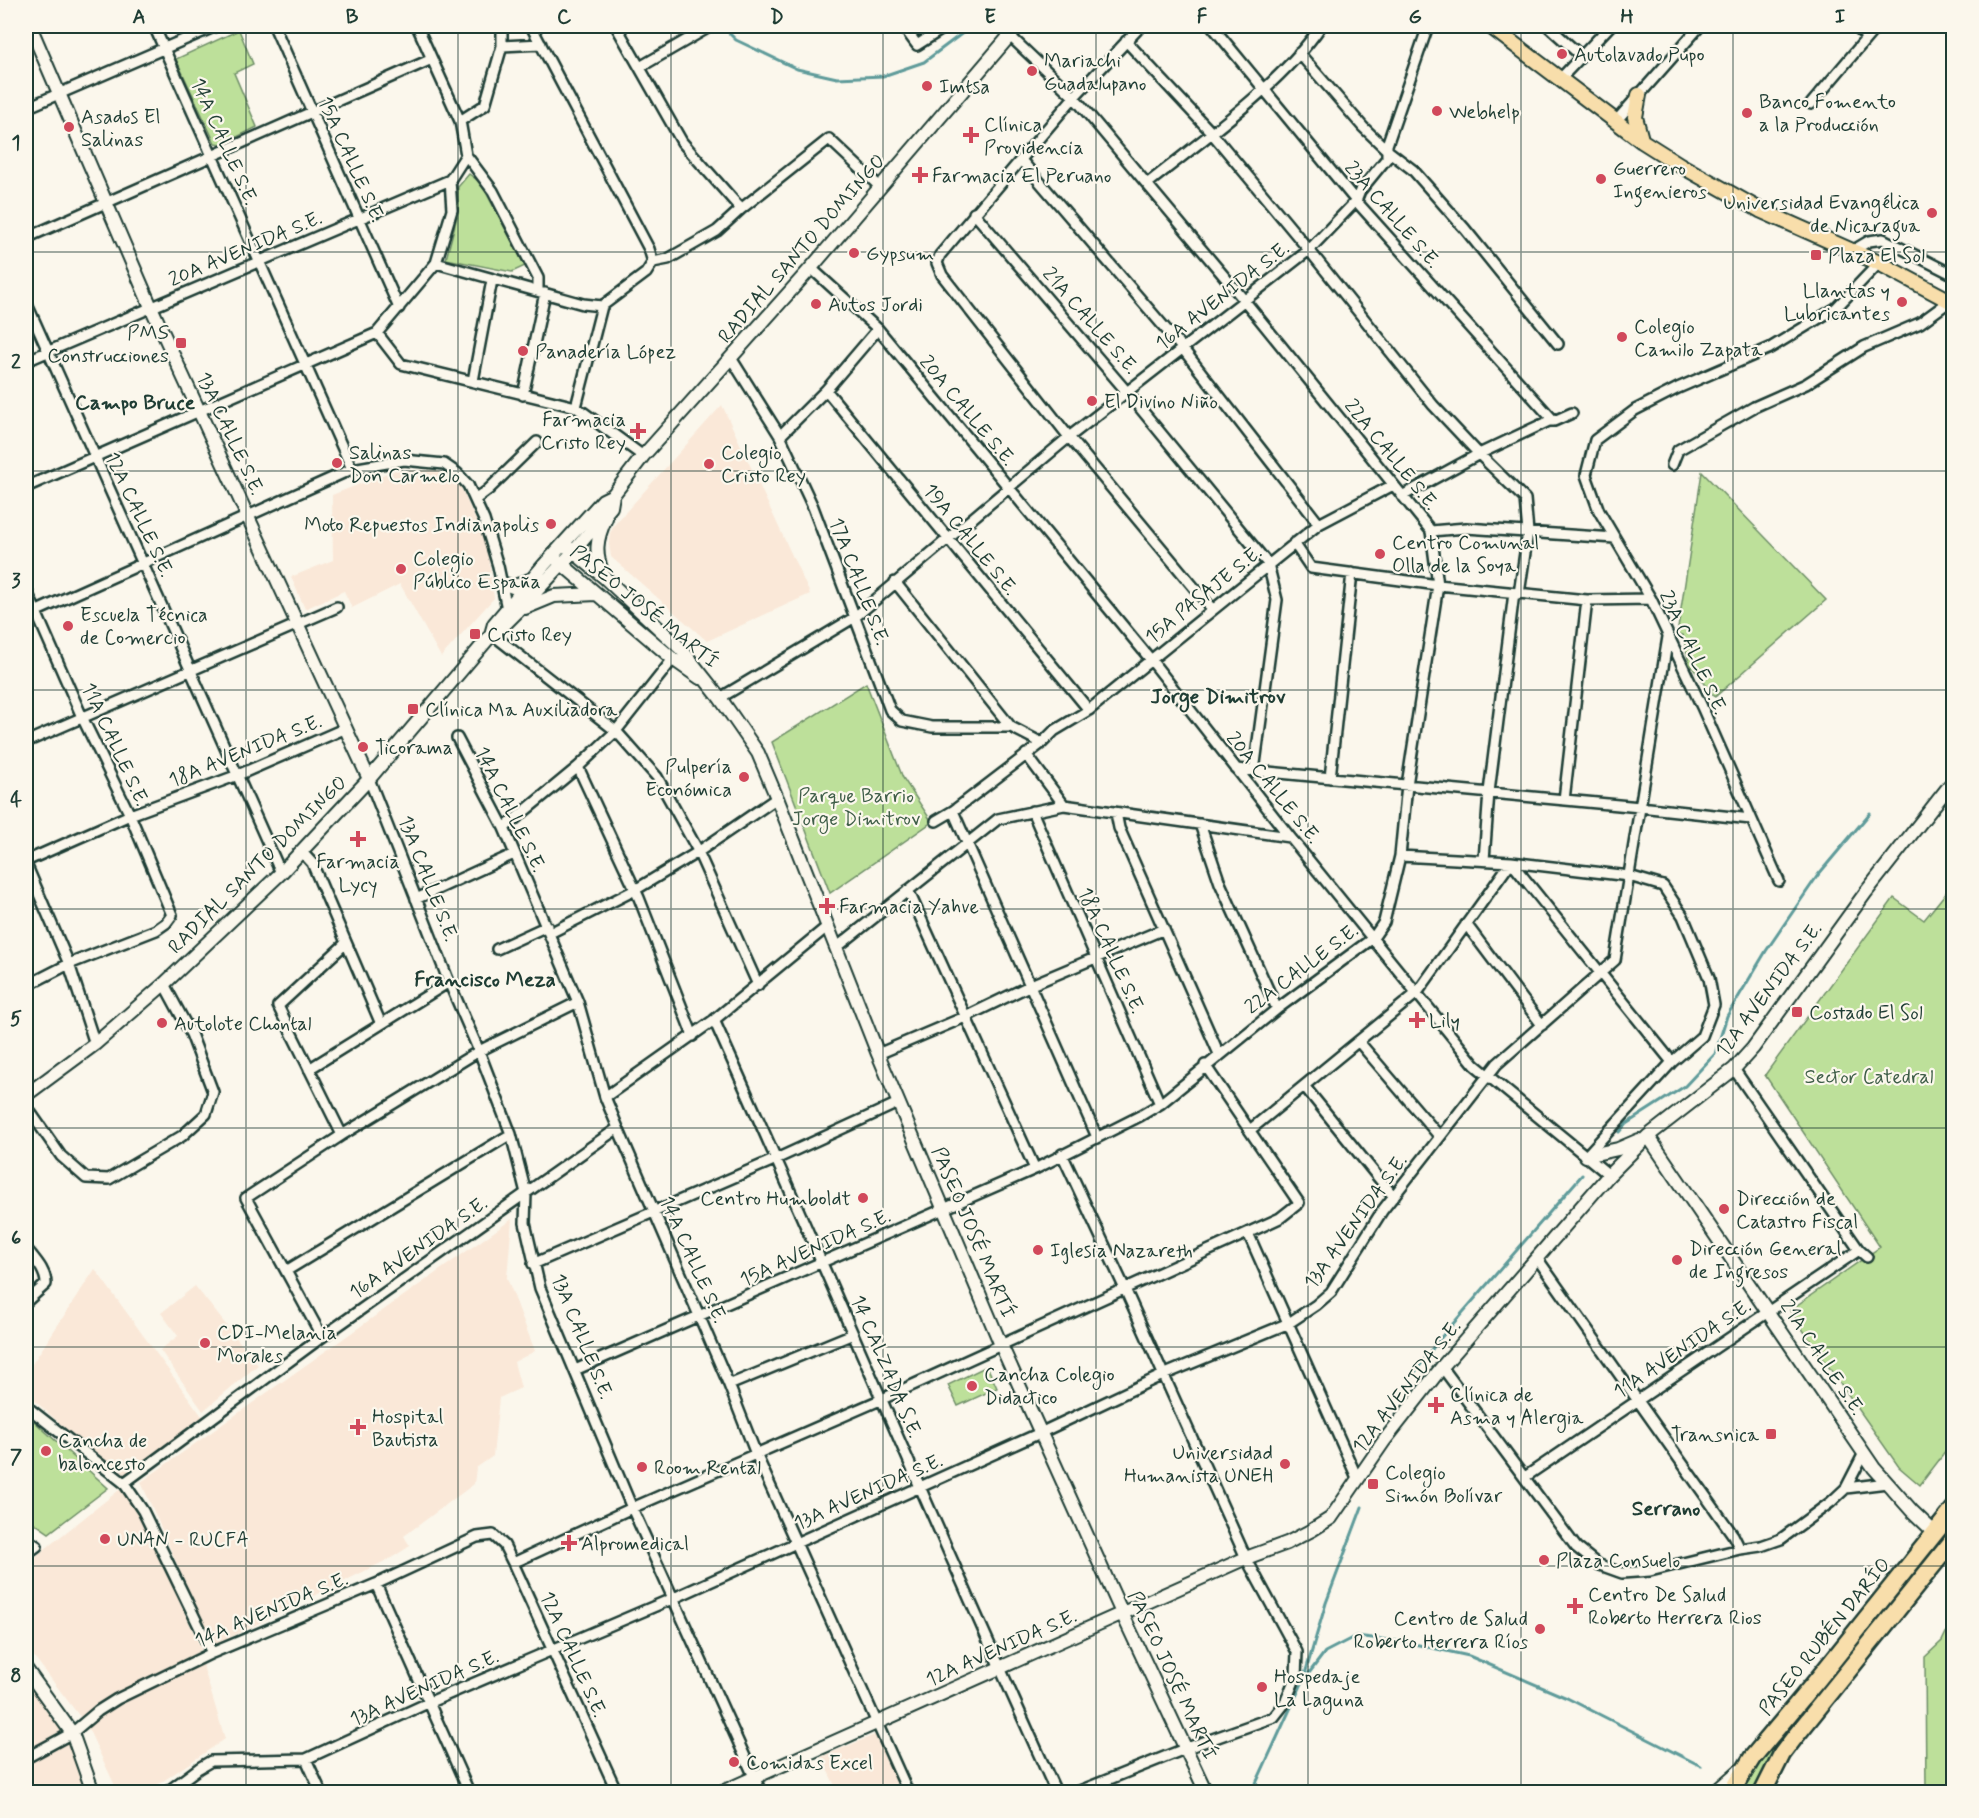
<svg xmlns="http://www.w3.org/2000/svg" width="1979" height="1818" font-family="Mynerve,sans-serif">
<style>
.built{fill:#fae8d8}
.green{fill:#bde09a;stroke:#6e8e67;stroke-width:1.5}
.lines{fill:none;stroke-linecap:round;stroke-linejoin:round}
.stream{stroke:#5e9b9a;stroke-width:3}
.street-casing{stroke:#1f3d34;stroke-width:14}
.secondary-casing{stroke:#1f3d34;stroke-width:16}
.primary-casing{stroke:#1f3d34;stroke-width:18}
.highway-casing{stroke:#1f3d34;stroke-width:21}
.street{stroke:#fbf7ec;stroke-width:9}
.secondary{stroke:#fbf7ec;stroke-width:12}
.primary{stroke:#f8deab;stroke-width:14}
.highway{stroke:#f8deab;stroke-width:16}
.grid{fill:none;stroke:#1f3d34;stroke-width:1.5;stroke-opacity:0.55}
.poi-dot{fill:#d1495b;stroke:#fbf7ec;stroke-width:2}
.labels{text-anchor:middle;stroke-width:4.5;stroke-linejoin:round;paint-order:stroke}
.poi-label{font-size:20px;fill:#1f3d34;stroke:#fbf7ec;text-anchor:start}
.street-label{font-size:20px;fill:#1f3d34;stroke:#fbf7ec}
.park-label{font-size:20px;fill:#3f5e48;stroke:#fbf7ec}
.neighbourhood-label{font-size:21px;font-weight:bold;fill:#1f3d34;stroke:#fbf7ec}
.neatline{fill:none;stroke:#1f3d34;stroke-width:2}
.grid-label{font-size:20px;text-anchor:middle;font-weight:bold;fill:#1f3d34}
</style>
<rect width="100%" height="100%" fill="#fbf7ec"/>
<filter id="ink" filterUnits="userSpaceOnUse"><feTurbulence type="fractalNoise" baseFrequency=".0167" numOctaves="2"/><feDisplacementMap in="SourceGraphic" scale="12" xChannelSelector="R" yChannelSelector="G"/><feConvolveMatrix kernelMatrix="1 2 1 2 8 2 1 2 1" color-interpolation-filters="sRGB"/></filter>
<g filter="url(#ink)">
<!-- built -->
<path class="built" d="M722,405l88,189 -103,47 -96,-84 -2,-13 1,-11 5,-9z
M395,470h41l21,9 30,66 7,53 -53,59 -41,-73 -48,24 -8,-17 -39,18 -14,-32 42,-17 -1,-65z
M512,1219l-5,59 28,73 -21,11 7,26 -22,10 -6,58 -17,12 -2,16 -70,52 6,10 -17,11 -180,89 -72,-164z
M95,1269l109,150 -79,62 77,170 2,18 21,70 -78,53h-29l-31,-66 -61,-80v-82l97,-77 1,-6 -98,-88v-20z
M195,1286l63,79 -55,46 -43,-61 18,-14 -17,-23z
M26,1677l46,56 21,59h-67z
M877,1734l24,58h-63l-17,-35z"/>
<!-- green -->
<path class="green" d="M239,30l14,34 -19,9 23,54 -34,17 -8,-1 -39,-84z
M469,174l12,9 44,83 -13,6 -66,-13 11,-42 1,-30z
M1702,472l124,128 -111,97 -26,-34 -6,-28h-6z
M866,683l37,95 29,44 -102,71 -58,-151z
M1953,884v558l-33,43 -21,-18 -108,-154 -1,-3 90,-63 -115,-172 129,-177 30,22z
M987,1366l10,22 -39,18 -10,-21z
M26,1414l82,74 -59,45 -23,-16z
M1953,1618v174h-27l-1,-135 17,-16z
M1815,1695l2,2 -59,95h-20l22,-31z"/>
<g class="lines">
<!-- stream -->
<path class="stream" d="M722,26l14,14 61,29 40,9 46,-2 41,-14 48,-36
M1619,1132l7,-8 59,-38 30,-32 12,-38 39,-65 52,-76 52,-62
M1412,1376l26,-35 144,-166
M1303,1681l22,-29 31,-16 49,6 64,14 98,42 134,68
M1252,1792l51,-111 23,-78 36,-96"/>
<!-- street casing -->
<g class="street-casing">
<path id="street" d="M154,26l198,443
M274,26l125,282
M417,26l43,95 6,34 27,36 45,87v13
M616,26l66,116 59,67
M903,26l14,19 30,-19
M1141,26l-67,71 -134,158 -3,8 5,12 127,162 143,172
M1212,26l144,175 198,220
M1548,26l32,29
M1854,26l13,11
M1126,41l85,91 98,118 124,155 46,49 46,45 3,33 -9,62
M502,46l39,-2
M1299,53l64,74 24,23 26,20 52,59 93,115
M640,67l71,-41
M1561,78l49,-52
M1811,104l66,-78
M26,108l190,-82
M1617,120l83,-94
M460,121l25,-16 17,-59v-20
M1021,160l162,189 136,175
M1147,184c56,-45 134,-99 174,-158
M974,213l153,179 141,172 9,36 -23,171
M26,238l406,-179
M1852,251l17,-10 14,-2 71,36
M653,262l15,-3 49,-28 24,-22 88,-70 51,48
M436,263l147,41 19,2 44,-33 7,-11 -4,-13 -118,-223
M811,268l67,61 273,331 139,177 185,228 134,110
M26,302l255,571
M377,333l24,31 175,43 67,49
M731,358l49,78 33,71 77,203 12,11 30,6h79
M26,361l424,-181 16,-25
M473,381l19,-101
M826,390l263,320
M523,395l22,-102
M576,407l26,-101
M780,436l46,-46 52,-61
M1672,465l6,-15 76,-43 52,-23 58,-37 56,-24 30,-22
M26,487l351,-154 59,-70 16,-53 -2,-30
M1402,496l77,-42 70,-33h5l18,-8
M476,499l12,-9 49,-48
M1431,531l35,-3 149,10
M1294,543l17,25 127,17 149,15 64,-1
M895,582l116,145 31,16
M26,589l56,128 48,98 42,100 -6,8 -10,7 -87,34 -43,22
M26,616l326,-147 52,-9 40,4 13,9 11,12 16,35 14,46 9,43
M492,634l124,97 41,46 39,70 62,138
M720,698l135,-81 214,-180 240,-187 47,-49 4,-10 27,-33v-13l41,-119
M457,738l47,90 74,174 27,95 13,31 111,257 27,69 152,338
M26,742l311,-135
M1026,754l38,51
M578,767l61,131 54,138
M1236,769l404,38 111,12
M1330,778l22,-205
M369,779l80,203 30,69 32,83 15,59 -1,30 15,65 92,220 129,284
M1564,800l23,-200
M953,811l144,326
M1032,811l128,293
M1116,813l3,15 100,226
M936,821l17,-10 89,-68 12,-12 35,-21 230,-186 74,-39
M1200,824l20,59 57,126
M504,828l74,-61 38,-36 57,-72
M302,852l10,11 69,161
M1400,856l111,6 118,14 34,10 20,30 26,62 5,27 -12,31 -30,26 -86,94
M1484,860l5,-68 25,-199
M26,861l104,-46 108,-40 108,-47
M1511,862l161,200
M26,864l43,100 26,80
M1779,881l-77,-174 -51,-108 -52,-88 -13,-36 9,-35 40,-30 43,-22 92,-40 66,-40 43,-45
M908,890l127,279
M416,899l98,-45
M1466,924l76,101
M550,933l85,-43 63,-38 79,-54
M836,948l162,-129 66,-14 226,32
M497,949l50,-23
M714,1020c116,257 225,516 342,772
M1359,1042l81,95
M878,1054l87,-37 66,-32 133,-56
M309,1069l140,-87
M1734,1069l125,181 8,7
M1305,1087l89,110
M605,1097l109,-77 114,-94
M26,1106l35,50 25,22 23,1 73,-43 24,-22 7,-22 -22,-58 -27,-50
M1250,1130l167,-137 94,-131
M342,1135l-64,-129 68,-63
M1062,1154l63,135 121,269 51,94 -1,24 -11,27 -11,14 -87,31 -110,44
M1248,1233l110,247
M26,1248c8,11 20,22 20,36l-20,18
M1537,1258l196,277 7,14
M533,1264l243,-105 122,-56
M286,1271l225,-137
M322,1337l-76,-139 96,-63 137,-84 99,-49
M1442,1367l134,180 21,17 25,9 28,-2 90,-22 21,-3 20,-7 50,-37 15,-14 18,-35
M575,1370l460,-201 105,-53 20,-12 117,-95 96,-71 11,-16 16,-66 7,-71 31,-200 -7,-54 -187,-231 -170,-203 -65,-62
M729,1385l124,-51
M26,1406l98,77 19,28 69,142
M1525,1477l334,-227
M124,1483l198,-146 296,-209
M1846,1488l41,-5
M26,1539l11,7 -11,8
M513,1563l119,-55 250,-109 398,-181 19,-15 -94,-138
M376,1584l93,208
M26,1758l46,-25 26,-22 19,-12 95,-46 164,-69 101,-47 16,-2 11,10 9,18 104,229
M306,1759l15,33
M167,1792l32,-24 12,-7 95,-2 124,-57 244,-104 366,-165 123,-58 126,-52 27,-18 15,-13 51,-81 115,-147 118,-104 53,-323"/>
</g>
<!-- secondary casing -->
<g class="secondary-casing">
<path id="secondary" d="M30,26l121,281 218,472
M564,544l40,33 78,73 38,48 38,55 19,45 101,256 123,291 121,268 84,179
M556,559l117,100 27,19
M604,576c-10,-22 -8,-37 2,-58
M502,583l11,4 16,-7
M525,608l29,-12 43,-2
M492,631l2,-7 50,-59 59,-65 10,-5 30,-39 168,-188 207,-242
M26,1095l69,-51 69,-60 117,-111 88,-94 123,-145 7,-4 19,-19 56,-60 37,-44 2,-12
M1648,1136l226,332 38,43 22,21
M1586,1156l32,-7 21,-9
M26,1669l46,64 21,59
M722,1792l524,-234 41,-15 25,-13 19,-12 53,-77 58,-74 167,-192 39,-39 86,-67 19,-21 113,-156 88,-112
M1715,1792l24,-21"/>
</g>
<!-- primary casing -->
<g class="primary-casing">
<path id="primary" d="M1490,26l152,115 38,24 80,45 119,53 75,40
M1639,95l-4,22 6,22"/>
</g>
<!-- highway casing -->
<g class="highway-casing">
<path id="highway" d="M1731,1792l21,-34 66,-79 136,-170
M1763,1792l19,-38 12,-16 160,-199"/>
</g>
<!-- street -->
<use href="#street" class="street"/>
<!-- secondary -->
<use href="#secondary" class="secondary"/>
<!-- primary -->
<use href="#primary" class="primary"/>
<!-- highway -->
<use href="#highway" class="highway"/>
</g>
</g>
<!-- grid -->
<path class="grid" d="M246,26v1766M458,26v1766M671,26v1766M883,26v1766M1096,26v1766M1308,26v1766M1521,26v1766M1733,26v1766M26,252h1928M26,471h1928M26,690h1928M26,909h1928M26,1128h1928M26,1347h1928M26,1566h1928"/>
<!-- markers -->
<g class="poi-dot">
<circle cx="1562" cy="54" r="6"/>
<circle cx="1032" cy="71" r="6"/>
<circle cx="927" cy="86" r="6"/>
<circle cx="1437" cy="111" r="6"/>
<circle cx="1747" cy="113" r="6"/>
<circle cx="69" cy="127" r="6"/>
<path d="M968 126h6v6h6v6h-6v6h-6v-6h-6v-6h6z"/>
<path d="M917 166h6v6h6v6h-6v6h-6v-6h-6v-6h6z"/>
<circle cx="1601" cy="179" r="6"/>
<circle cx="1932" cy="213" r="6"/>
<circle cx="854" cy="253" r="6"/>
<rect x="1810" y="249" width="12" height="12" rx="3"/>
<circle cx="1902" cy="302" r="6"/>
<circle cx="816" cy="304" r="6"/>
<circle cx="1622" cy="337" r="6"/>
<rect x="175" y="337" width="12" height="12" rx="3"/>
<circle cx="523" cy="351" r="6"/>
<circle cx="1092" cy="401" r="6"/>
<path d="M635 422h6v6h6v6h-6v6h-6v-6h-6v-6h6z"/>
<circle cx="337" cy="463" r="6"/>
<circle cx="709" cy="464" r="6"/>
<circle cx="551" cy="524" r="6"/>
<circle cx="1380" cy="554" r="6"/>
<circle cx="401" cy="569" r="6"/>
<circle cx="68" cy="626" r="6"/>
<rect x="469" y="628" width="12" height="12" rx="3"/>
<rect x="407" y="703" width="12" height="12" rx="3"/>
<circle cx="363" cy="747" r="6"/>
<circle cx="744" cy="777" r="6"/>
<path d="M355 830h6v6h6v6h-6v6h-6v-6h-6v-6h6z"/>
<path d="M824 897h6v6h6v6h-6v6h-6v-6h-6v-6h6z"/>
<rect x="1791" y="1006" width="12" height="12" rx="3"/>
<path d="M1414 1011h6v6h6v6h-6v6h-6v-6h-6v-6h6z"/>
<circle cx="162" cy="1023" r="6"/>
<circle cx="863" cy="1198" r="6"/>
<circle cx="1724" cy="1209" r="6"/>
<circle cx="1038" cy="1250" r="6"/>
<circle cx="1677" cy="1260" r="6"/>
<circle cx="205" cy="1343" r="6"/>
<circle cx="972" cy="1386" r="6"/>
<path d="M1433 1396h6v6h6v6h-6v6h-6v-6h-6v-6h6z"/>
<path d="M355 1418h6v6h6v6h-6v6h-6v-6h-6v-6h6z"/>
<rect x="1765" y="1428" width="12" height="12" rx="3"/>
<circle cx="46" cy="1451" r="6"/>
<circle cx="1285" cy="1464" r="6"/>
<circle cx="642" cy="1467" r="6"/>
<rect x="1367" y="1478" width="12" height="12" rx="3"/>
<circle cx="105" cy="1539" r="6"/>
<path d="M566 1534h6v6h6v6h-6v6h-6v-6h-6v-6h6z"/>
<circle cx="1544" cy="1560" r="6"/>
<path d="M1572 1597h6v6h6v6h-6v6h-6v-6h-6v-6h6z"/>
<circle cx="1540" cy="1629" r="6"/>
<circle cx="1262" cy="1687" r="6"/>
<circle cx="734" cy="1762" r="6"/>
</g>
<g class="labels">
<!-- poi labels -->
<g class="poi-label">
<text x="1574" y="61">Autolavado Pupo</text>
<text x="1044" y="67">Mariachi<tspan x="1044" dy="23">Guadalupano</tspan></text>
<text x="939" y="93">Imtsa</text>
<text x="1759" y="108">Banco Fomento<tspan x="1759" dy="23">a la Producción</tspan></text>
<text x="1449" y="118">Webhelp</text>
<text x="81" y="123">Asados El<tspan x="81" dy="23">Salinas</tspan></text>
<text x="984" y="131">Clínica<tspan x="984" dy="23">Providencia</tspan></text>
<text x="1613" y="175">Guerrero<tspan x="1613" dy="23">Ingenieros</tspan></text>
<text x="932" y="182">Farmacia El Peruano</text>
<text x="1920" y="209" text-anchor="end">Universidad Evangélica<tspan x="1920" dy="23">de Nicaragua</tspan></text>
<text x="866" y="260">Gypsum</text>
<text x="1828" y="262">Plaza El Sol</text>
<text x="1890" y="297" text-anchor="end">Llantas y<tspan x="1890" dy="23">Lubricantes</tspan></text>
<text x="828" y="311">Autos Jordi</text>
<text x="1634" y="333">Colegio<tspan x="1634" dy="23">Camilo Zapata</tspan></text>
<text x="169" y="339" text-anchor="end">PMS<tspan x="169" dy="23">Construcciones</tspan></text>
<text x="535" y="358">Panadería López</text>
<text x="1104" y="408">El Divino Niño</text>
<text x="626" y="426" text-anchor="end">Farmacia<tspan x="626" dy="23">Cristo Rey</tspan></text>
<text x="349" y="459">Salinas<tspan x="349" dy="23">Don Carmelo</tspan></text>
<text x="721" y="459">Colegio<tspan x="721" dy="23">Cristo Rey</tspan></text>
<text x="539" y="531" text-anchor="end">Moto Repuestos Indianapolis</text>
<text x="1392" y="549">Centro Comunal<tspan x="1392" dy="23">Olla de la Soya</tspan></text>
<text x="413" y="565">Colegio<tspan x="413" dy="23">Público España</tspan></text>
<text x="80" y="621">Escuela Técnica<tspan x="80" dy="23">de Comercio</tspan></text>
<text x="487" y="641">Cristo Rey</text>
<text x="425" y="716">Clínica Ma Auxiliadora</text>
<text x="375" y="754">Ticorama</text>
<text x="732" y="773" text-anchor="end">Pulpería<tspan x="732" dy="23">Económica</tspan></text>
<text x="358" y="868" text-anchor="middle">Farmacia<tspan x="358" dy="23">Lycy</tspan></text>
<text x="839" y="913">Farmacia Yahve</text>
<text x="1809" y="1019">Costado El Sol</text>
<text x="1429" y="1027">Lily</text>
<text x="174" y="1030">Autolote Chontal</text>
<text x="851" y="1205" text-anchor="end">Centro Humboldt</text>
<text x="1736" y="1205">Dirección de<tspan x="1736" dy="23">Catastro Fiscal</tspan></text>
<text x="1689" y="1255">Dirección General<tspan x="1689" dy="23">de Ingresos</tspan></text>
<text x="1050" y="1257">Iglesia Nazareth</text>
<text x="217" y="1339">CDI-Melania<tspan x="217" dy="23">Morales</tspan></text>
<text x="984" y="1381">Cancha Colegio<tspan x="984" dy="23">Didactico</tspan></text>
<text x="1450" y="1401">Clínica de<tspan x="1450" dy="23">Asma y Alergia</tspan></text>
<text x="372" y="1423">Hospital<tspan x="372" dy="23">Bautista</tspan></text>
<text x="1759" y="1441" text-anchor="end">Transnica</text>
<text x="58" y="1447">Cancha de<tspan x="58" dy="23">baloncesto</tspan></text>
<text x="1273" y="1459" text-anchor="end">Universidad<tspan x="1273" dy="23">Humanista UNEH</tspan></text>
<text x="654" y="1474">Room Rental</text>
<text x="1385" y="1479">Colegio<tspan x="1385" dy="23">Simón Bolívar</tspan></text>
<text x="117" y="1546">UNAN - RUCFA</text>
<text x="581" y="1550">Alpromedical</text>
<text x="1556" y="1567">Plaza Consuelo</text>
<text x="1588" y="1601">Centro De Salud<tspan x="1588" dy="23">Roberto Herrera Rios</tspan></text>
<text x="1528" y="1625" text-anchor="end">Centro de Salud<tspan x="1528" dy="23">Roberto Herrera Ríos</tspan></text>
<text x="1274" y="1683">Hospedaje<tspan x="1274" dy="23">La Laguna</tspan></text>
<text x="746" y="1769">Comidas Excel</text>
</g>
<!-- street labels -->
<g class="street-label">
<text transform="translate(225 141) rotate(66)" y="7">14A CALLE S.E.</text>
<text transform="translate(352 159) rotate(66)" y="7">15A CALLE S.E.</text>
<text transform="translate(1393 214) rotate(49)" y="7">23A CALLE S.E.</text>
<text transform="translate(245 248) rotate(-23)" y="7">20A AVENIDA S.E.</text>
<text transform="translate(801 248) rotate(-49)" y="7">RADIAL SANTO DOMINGO</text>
<text transform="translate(1222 295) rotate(-38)" y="7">16A AVENIDA S.E.</text>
<text transform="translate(1091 320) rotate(49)" y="7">21A CALLE S.E.</text>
<text transform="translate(968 410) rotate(50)" y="7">20A CALLE S.E.</text>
<text transform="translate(231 433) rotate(65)" y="7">13A CALLE S.E.</text>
<text transform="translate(1392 454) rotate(51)" y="7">22A CALLE S.E.</text>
<text transform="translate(140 514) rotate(65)" y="7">12A CALLE S.E.</text>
<text transform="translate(971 539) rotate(51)" y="7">19A CALLE S.E.</text>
<text transform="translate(860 581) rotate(69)" y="7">17A CALLE S.E.</text>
<text transform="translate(1203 594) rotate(-39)" y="7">15A PASAJE S.E.</text>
<text transform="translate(645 606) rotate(39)" y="7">PASEO JOSÉ MARTÍ</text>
<text transform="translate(1694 652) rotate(65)" y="7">23A CALLE S.E.</text>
<text transform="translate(116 744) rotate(65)" y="7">11A CALLE S.E.</text>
<text transform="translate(245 750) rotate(-22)" y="7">18A AVENIDA S.E.</text>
<text transform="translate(1274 787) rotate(51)" y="7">20A CALLE S.E.</text>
<text transform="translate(511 809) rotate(64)" y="7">14A CALLE S.E.</text>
<text transform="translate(257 864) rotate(-45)" y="7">RADIAL SANTO DOMINGO</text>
<text transform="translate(429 878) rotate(69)" y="7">13A CALLE S.E.</text>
<text transform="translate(1112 950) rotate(66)" y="7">18A CALLE S.E.</text>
<text transform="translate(1301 968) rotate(-37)" y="7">22A CALLE S.E.</text>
<text transform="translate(1768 989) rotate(-53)" y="7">12A AVENIDA S.E.</text>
<text transform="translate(1355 1221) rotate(-54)" y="7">13A AVENIDA S.E.</text>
<text transform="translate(974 1232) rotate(67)" y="7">PASEO JOSÉ MARTÍ</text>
<text transform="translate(418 1247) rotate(-35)" y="7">16A AVENIDA S.E.</text>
<text transform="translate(815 1247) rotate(-24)" y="7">15A AVENIDA S.E.</text>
<text transform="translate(694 1259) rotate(66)" y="7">14A CALLE S.E.</text>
<text transform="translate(583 1336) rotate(68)" y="7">13A CALLE S.E.</text>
<text transform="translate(1682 1348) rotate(-34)" y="7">11A AVENIDA S.E.</text>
<text transform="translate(1823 1357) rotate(56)" y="7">21A CALLE S.E.</text>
<text transform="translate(887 1366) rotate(67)" y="7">14 CALZADA S.E.</text>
<text transform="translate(1406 1386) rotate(-52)" y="7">12A AVENIDA S.E.</text>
<text transform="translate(868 1491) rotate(-24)" y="7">13A AVENIDA S.E.</text>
<text transform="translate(271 1609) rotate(-23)" y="7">14A AVENIDA S.E.</text>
<text transform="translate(1824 1636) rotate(-51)" y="7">PASEO RUBÉN DARÍO</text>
<text transform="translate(1001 1647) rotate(-24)" y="7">12A AVENIDA S.E.</text>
<text transform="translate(574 1654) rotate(66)" y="7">12A CALLE S.E.</text>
<text transform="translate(1173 1675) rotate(65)" y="7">PASEO JOSÉ MARTÍ</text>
<text transform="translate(424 1687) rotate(-24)" y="7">13A AVENIDA S.E.</text>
</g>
<!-- park labels -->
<g class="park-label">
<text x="856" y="802">Parque Barrio<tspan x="856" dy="23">Jorge Dimitrov</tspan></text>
<text x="1869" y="1083">Sector Catedral</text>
</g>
<!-- neighbourhood labels -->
<g class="neighbourhood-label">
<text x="135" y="409">Campo Bruce</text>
<text x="1218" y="703">Jorge Dimitrov</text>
<text x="485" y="986">Francisco Meza</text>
<text x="1666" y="1515">Serrano</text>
</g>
</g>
<!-- margin -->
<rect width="1979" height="1818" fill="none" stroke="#fbf7ec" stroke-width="66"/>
<rect x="33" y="33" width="1913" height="1752" class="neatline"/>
<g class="grid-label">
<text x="139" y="23">A</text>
<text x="352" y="23">B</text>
<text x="564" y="23">C</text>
<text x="777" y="23">D</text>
<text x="990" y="23">E</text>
<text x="1202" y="23">F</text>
<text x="1415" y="23">G</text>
<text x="1627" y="23">H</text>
<text x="1840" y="23">I</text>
<text x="16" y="149">1</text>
<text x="16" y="368">2</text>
<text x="16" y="587">3</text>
<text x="16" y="806">4</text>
<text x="16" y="1025">5</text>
<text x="16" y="1244">6</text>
<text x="16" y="1463">7</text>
<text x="16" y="1682">8</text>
</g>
</svg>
